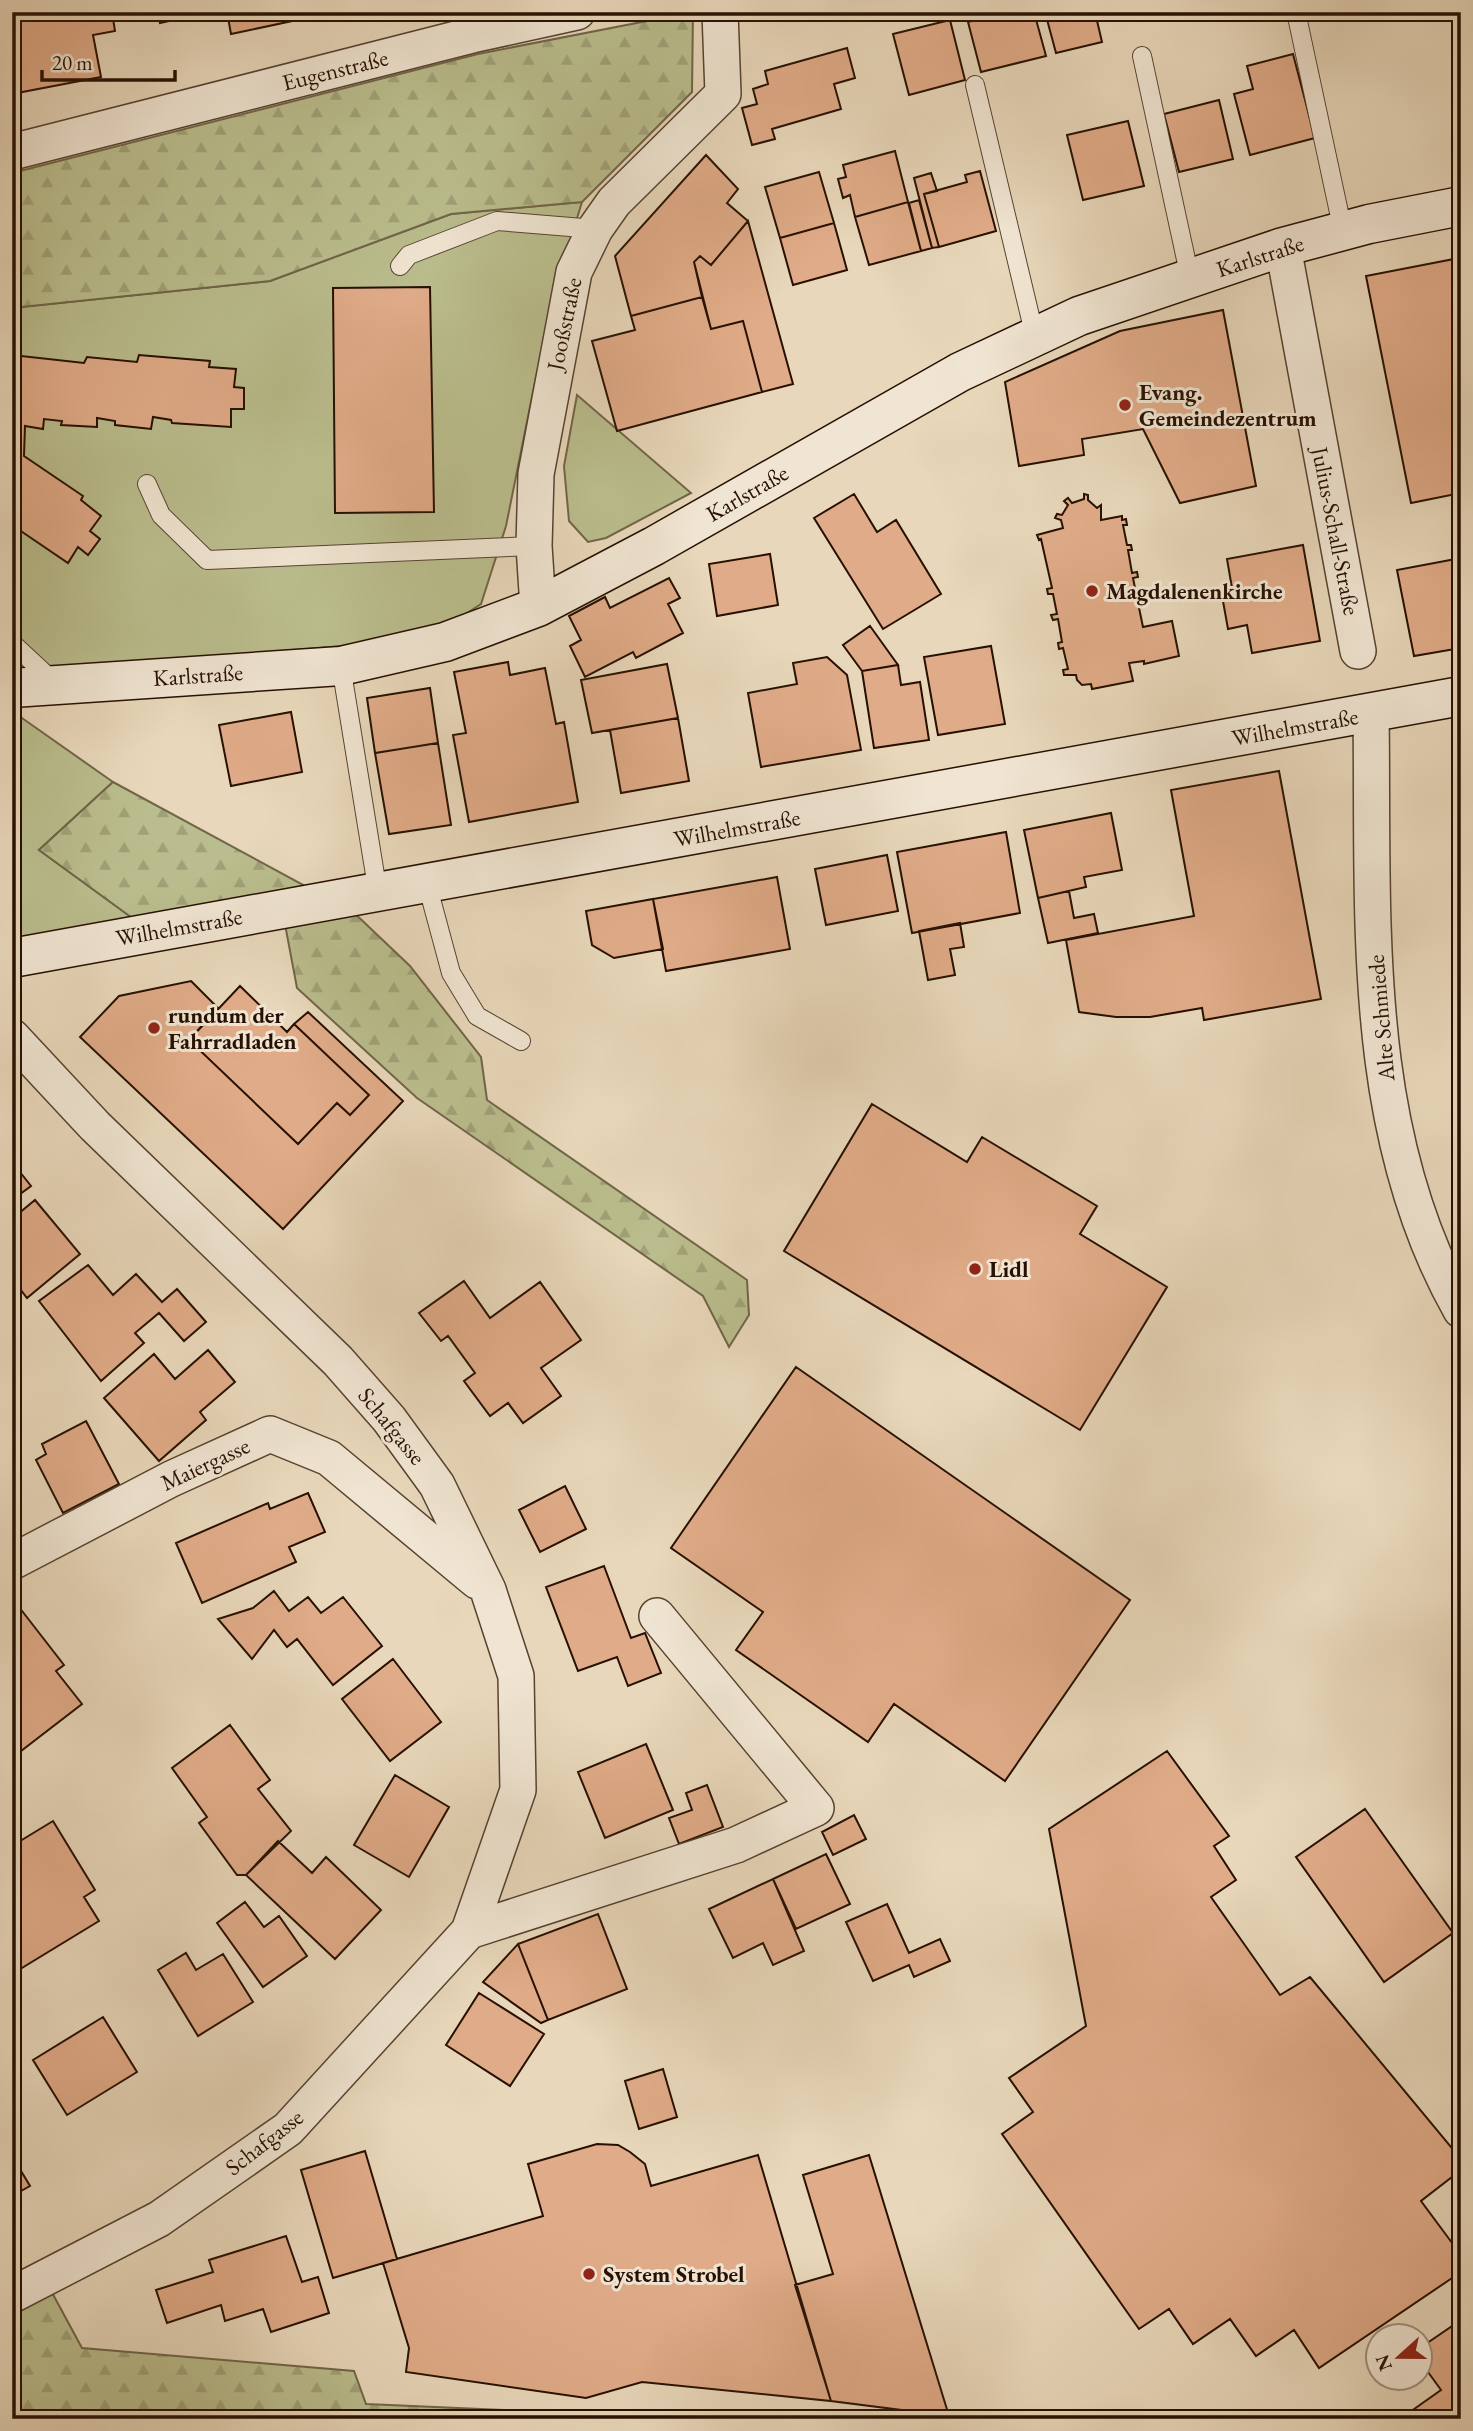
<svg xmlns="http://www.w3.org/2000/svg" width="1473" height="2431" font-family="'EB Garamond',serif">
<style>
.green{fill:#babd8d;stroke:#706648;stroke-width:2}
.forest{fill:url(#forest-firs);stroke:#706648;stroke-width:2}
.building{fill:#e0ab88;stroke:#271002;stroke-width:2}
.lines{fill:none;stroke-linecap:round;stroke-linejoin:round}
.lane-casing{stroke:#574230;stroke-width:20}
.street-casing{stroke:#574230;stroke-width:38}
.secondary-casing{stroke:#271002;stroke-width:41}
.lane{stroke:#f0e5d2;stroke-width:18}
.street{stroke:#f0e5d2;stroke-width:35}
.secondary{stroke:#f0e5d2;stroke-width:38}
.poi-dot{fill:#8f2418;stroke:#f0e5d2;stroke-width:2.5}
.labels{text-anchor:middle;stroke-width:6;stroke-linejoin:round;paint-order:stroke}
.street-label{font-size:23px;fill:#271002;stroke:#f0e5d2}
.poi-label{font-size:23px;font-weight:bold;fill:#271002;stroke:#f0e5d2;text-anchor:start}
</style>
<defs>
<pattern id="forest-firs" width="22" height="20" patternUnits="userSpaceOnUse" patternTransform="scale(1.75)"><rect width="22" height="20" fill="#babd8d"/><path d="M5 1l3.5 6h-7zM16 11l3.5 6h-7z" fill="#a0a178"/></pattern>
</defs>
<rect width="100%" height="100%" fill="#e8d7ba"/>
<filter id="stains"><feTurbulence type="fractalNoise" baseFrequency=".00286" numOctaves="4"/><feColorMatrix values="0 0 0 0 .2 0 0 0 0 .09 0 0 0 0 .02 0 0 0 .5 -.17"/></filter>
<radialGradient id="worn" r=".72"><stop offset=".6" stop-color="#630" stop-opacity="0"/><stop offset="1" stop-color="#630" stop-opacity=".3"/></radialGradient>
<!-- green -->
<path class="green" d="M582,202l-18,59 -28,116 -30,149 -25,78 -36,23 -91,18 -342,28v-365l258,-27 181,-67z
M577,395l114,98 -85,45 -18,4 -19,-21 -5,-55z
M12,711l101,71 -74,68 96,70 -123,26z"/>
<!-- forest -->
<path class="forest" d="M693,12l-1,80 -110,110 -131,12 -181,67 -258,27v-135l466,-119z
M113,782l205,111 -183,27 -96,-70z
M349,908l61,58 71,91 6,43 260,180 2,35 -20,32 -26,-51 -286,-198 -120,-110 -13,-69z
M49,2287l33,61 272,23 12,33 343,15h-697v-116z"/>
<!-- building -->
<path class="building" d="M12,12h100l3,19 -22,4 8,42 -84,16 -5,-21z
M158,12h51l-49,11z
M227,12h74l1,7 -71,15z
M1005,12h29l12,44 -65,16 -13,-50z
M1045,12h50l7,30 -46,11z
M950,20l15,60 -56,15 -16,-61z
M847,48l8,30 -21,6 7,25 -69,20 3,10 -23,6 -10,-37 15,-4 -4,-15 15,-5 -3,-13z
M1293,54l22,84 -65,17 -16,-61 19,-5 -6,-23z
M1219,100l14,59 -54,13 -15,-58z
M1128,121l16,65 -61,14 -16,-65z
M895,151l13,51 -53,15 -5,-22 -7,3 -5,-19 8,-2 -3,-12z
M706,155l32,34 -11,14 21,18 -37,44 -11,-9 -6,6 8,35 -71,19 -16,-60z
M980,171l16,60 -57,16 -15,-53 43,-12 -2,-7z
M819,172l15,51 -54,15 -15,-51z
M931,173l6,18 -13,3 15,53 -7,1 -18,-70z
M919,200l13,48 -11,3 -12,-48z
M908,202l13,49 -52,14 -14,-48z
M748,221l45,163 -31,8 -19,-71 -32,8 -17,-67 6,-6 11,9z
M834,223l13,47 -54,15 -13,-47z
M1454,259l7,33v201l-50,10 -45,-227z
M430,287l4,225 -99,1 -2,-225z
M702,297l9,32 32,-8 19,71 -145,39 -25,-90 43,-11 -4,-14z
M1223,310l33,176 -76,17 -37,-74 -61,10 2,16 -65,11 -14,-84 115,-51z
M12,355l72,8 3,-6 50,5 2,-7 71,6 -1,6 27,2 -2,18 10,1v21h-13v18l-59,-4 -1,-3 -18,-3 -2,12 -36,-4v-4l-18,-3v9l-36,-2 1,-4 -18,-2 -1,10 -18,-3 -1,30 59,40 -2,4 20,16 -11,15 10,8 -12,16 -10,-8 -10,16 -56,-38z
M854,494l23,38 19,-12 45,74 -58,35 -69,-111z
M1084,494l4,1v5l9,8 4,-3v15l21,-4v4l4,-1 1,6h-4l4,20h4l1,5h-4l4,23 5,-1 1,5 -5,1 4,20 4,-1 1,6h-4l5,24 29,-6 7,35 -35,8v-3l-15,2 4,18 -41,8 -1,-5 -9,1 -5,-5 -1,-5h-12l-1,-5 5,-1 -5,-21 -4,1 -1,-6 4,-1 -4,-23 -5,1 -2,-5 6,-1 -4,-20h-5l-1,-5 5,-1 -11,-49 -2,1 -2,-5 26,-7 -2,-8 -6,-2 2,-4 5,1 6,-10 -4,-4 4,-3 4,5 12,-4z
M1303,545l17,96 -68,12 -5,-28 -19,4 -7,-39 11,-2 -5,-29z
M770,554l8,51 -61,11 -8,-52z
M1461,558v90l-47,8 -17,-86z
M669,578l11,20 -12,6 15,29 -47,25 -3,-6 -48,25 -15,-31 11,-6 -12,-24 36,-19 5,11z
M870,626l28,39 -36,6 -19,-26z
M991,646l14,78 -67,11 -14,-78z
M827,657l20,18 14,75 -100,17 -13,-74 49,-9 -4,-21z
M508,662l2,13 35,-7 11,56 8,-2 14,80 -109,20 -16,-87 13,-2 -12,-61z
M667,664l11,54 -86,15 -11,-53z
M898,665l3,20 19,-3 9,58 -55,8 -12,-77z
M430,688l8,55 -63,10 -8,-55z
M291,712l11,60 -71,14 -12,-61z
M678,718l11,63 -68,12 -11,-63z
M438,743l13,82 -62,9 -14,-81z
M1279,771l42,228 -117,21 -2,-12 -52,9h-34l-37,-5 -13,-72 128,-24 -23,-126z
M1111,813l11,57 -38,7 2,10 -48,11 -14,-68z
M1006,832l14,81 -108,20 -15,-81z
M887,855l11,56 -72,14 -11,-56z
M777,877l13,72 -124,22 -13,-72z
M1069,891l5,27 20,-4 4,19 -50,10 -10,-45z
M653,899l10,50 -49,9 -22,-13 -6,-34z
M960,923l4,24 -14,2 5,26 -27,5 -9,-49z
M191,981l27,27 -29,32 109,104 39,-41 13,12 19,-20 -75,-71 14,-12 95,89 -120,128 -203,-192 39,-41z
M240,986l47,46 7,-8 75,71 -19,20 -13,-12 -39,41 -109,-104z
M872,1104l95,58 15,-25 115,69 -17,28 87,53 -87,143 -296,-179z
M12,1162l19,24 -19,14z
M35,1200l45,54 -53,44 -10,-13 -5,3v-69z
M88,1265l25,30 23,-21 26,28 15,-13 29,33 -22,19 -25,-28 -24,20 9,10 -43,38 -62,-80z
M464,1281l26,37 50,-36 41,58 -40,28 20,28 -38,27 -15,-20 -18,13 -26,-35 11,-8 -27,-37 -7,5 -22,-28z
M208,1350l27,32 -35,30 6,8 -47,41 -55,-63 50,-44 21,25z
M796,1367l334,233 -125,181 -111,-77 -26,38 -132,-92 27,-38 -92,-64z
M86,1421l33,63 -56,29 -27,-53 10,-6 -4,-10z
M565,1486l21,43 -46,23 -21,-42z
M308,1493l17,39 -36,15 7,15 -94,41 -26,-60 92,-40 2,6z
M604,1566l27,72 14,-5 16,40 -33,13 -11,-29 -39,14 -32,-84z
M274,1591l15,20 19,-14 13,16 22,-16 39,49 -49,39 -36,-46 -10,8 -13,-17 -22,29 -34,-40 35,-11z
M12,1598l52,67 -8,6 26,33 -70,54z
M393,1659l48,63 -51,39 -48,-62z
M230,1725l40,55 -12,9 33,42 -45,44h-9l-38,-52 8,-6 -35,-49z
M646,1744l27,66 -68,28 -27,-66z
M1167,1751l62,85 -15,10 22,34 -25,17 69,98 30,-18 151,182v11l-40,31 40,54v17l-142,96 -25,-38 -38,26 -26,-37 -37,25 -24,-35 -30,20 -137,-195 31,-22 -24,-34 77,-52 -37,-197z
M395,1775l54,32 -40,70 -55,-32z
M707,1785l16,42 -44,17 -10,-26 23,-8 -6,-17z
M1365,1809l88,124 -69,49 -88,-125z
M854,1815l12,24 -33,16 -11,-23z
M53,1821l42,69 -11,7 15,24 -87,53v-82l7,-4 -7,-11v-31z
M278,1841l34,32 14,-16 55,53 -46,49 -89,-84z
M826,1854l24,50 -54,25 -23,-50z
M773,1879l31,72 -31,14 -10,-22 -30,15 -24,-49z
M245,1902l19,25 15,-11 28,40 -44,31 -46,-64z
M887,1904l22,49 31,-14 10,22 -36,16 -5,-12 -36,16 -27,-59z
M598,1914l29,75 -79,31 -30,-76z
M518,1944l30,76 -7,3 -58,-41z
M186,1953l10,17 27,-16 30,48 -55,34 -40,-66z
M479,1993l65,41 -34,52 -64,-41z
M103,2017l34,55 -70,43 -34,-55z
M663,2069l14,48 -38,12 -14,-48z
M597,2144l21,1 12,7 15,12 6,22 107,-31 73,246 -189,-19 -56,16 -180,-26 3,-24 -26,-85 160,-47 -15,-52z
M365,2151l32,108 -64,19 -32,-108z
M869,2155l80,261 -118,-15 -36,-116 38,-11 -30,-99z
M12,2156l18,30 -18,10z
M286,2236l16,46 16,-5 11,36 -58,19 -8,-23 -38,12 -4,-16 -54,18 -11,-33 57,-18 -4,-12z
M1461,2320v99h-61l41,-29 -21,-29v-13z"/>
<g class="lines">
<!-- lane casing -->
<g class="lane-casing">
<path id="lane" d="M1296,12l47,219
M1142,56l48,222
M975,85l60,252
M400,266l9,-11 88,-34 98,8
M147,484l14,31 46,45 327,-14
M12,643l42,39
M341,666l37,227
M427,884l24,89 26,43 44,25"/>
</g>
<!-- street casing -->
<g class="street-casing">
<path id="street" d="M12,152l460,-117 105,-23
M1283,247l75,404
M538,607l-4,-61 2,-72 38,-202 21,-43 19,-27 109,-108 -3,-82
M1371,713c3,200 -13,416 90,597
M12,1037l83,89 243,235 51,58 48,66 51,105 28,86 2,114 -49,141 -181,198 -129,90 -147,76
M12,1562l159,-83 99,-45 59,24 148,123
M469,1931l267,-86 80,-37 -159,-192"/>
</g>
<!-- secondary casing -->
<g class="secondary-casing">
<path id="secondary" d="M12,688l329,-22 104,-24 93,-35 116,-61 306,-174 119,-56 204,-69 86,-23 92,-18
M12,958l1449,-262"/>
</g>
<!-- lane -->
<use href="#lane" class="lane"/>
<!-- street -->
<use href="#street" class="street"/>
<!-- secondary -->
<use href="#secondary" class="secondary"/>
</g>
<!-- markers -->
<g class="poi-dot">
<circle cx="1125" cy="405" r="7"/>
<circle cx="1092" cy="591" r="7"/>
<circle cx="154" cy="1028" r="7"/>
<circle cx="975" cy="1269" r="7"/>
<circle cx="589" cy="2274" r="7"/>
</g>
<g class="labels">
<!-- street labels -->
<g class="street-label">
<text transform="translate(335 70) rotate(-14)" y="8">Eugenstraße</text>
<text transform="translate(1260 256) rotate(-18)" y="8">Karlstraße</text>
<text transform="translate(564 324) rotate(-78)" y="8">Jooßstraße</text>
<text transform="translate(747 493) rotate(-30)" y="8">Karlstraße</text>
<text transform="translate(1336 531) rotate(79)" y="8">Julius-Schall-Straße</text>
<text transform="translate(198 675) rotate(-4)" y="8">Karlstraße</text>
<text transform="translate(1295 727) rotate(-10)" y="8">Wilhelmstraße</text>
<text transform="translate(737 828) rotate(-10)" y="8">Wilhelmstraße</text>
<text transform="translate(179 927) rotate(-10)" y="8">Wilhelmstraße</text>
<text transform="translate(1381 1018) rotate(-95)" y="8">Alte Schmiede</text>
<text transform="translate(392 1426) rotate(51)" y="8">Schafgasse</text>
<text transform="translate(205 1464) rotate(-25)" y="8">Maiergasse</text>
<text transform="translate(264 2142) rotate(-38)" y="8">Schafgasse</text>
</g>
<!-- poi labels -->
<g class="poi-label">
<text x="1139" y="400">Evang.<tspan x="1139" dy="26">Gemeindezentrum</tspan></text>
<text x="1106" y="599">Magdalenenkirche</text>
<text x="168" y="1023">rundum der<tspan x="168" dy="26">Fahrradladen</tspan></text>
<text x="989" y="1277">Lidl</text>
<text x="603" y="2282">System Strobel</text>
</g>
</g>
<!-- margin -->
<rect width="1473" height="2431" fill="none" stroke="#e8d7ba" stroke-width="42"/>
<rect x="14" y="14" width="1445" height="2403" fill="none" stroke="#271002" stroke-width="3.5"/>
<rect x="21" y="21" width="1431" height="2389" fill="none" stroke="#271002" stroke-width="2"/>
<!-- north arrow -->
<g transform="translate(1399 2357) rotate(249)"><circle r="33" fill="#f0e5d2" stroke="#a0907f" stroke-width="2"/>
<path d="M0-5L12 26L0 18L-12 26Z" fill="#8f2418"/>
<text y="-10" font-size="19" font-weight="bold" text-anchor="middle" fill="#271002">N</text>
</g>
<!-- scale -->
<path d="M42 70v10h133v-10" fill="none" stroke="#271002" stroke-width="3.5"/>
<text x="52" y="70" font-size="21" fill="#271002" stroke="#f0e5d2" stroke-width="5" paint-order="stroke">20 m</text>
<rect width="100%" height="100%" filter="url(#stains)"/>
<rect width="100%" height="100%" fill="url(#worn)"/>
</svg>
